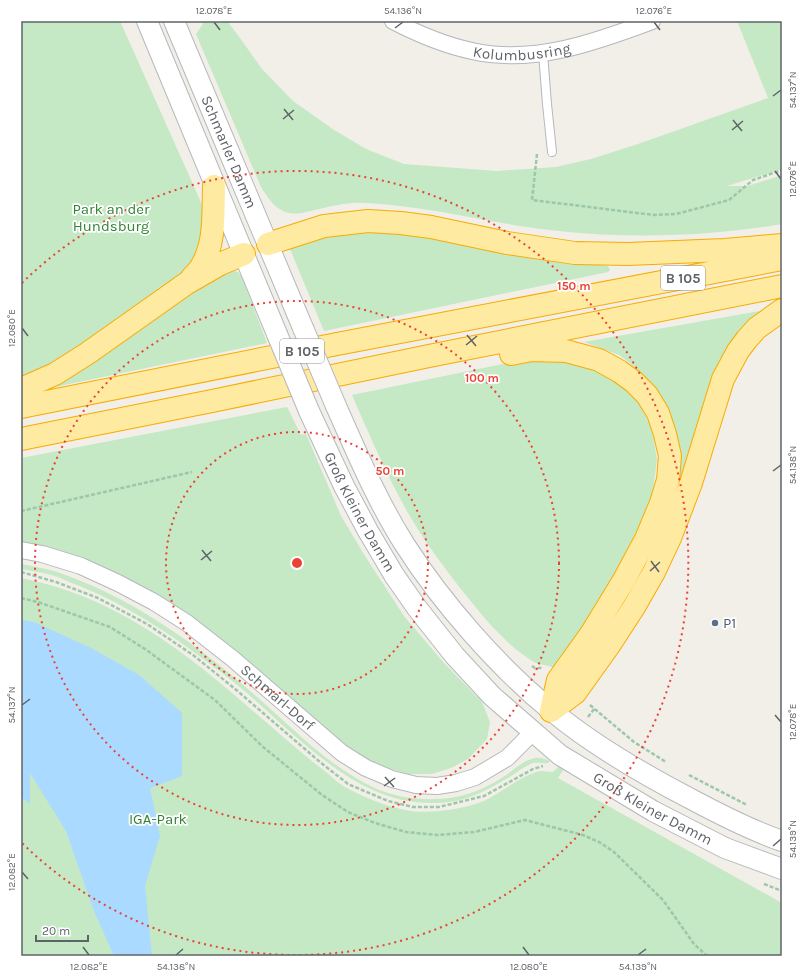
<svg xmlns="http://www.w3.org/2000/svg" width="803" height="977" font-family="Karla,sans-serif">
<style>
.green{fill:#c5e8c5}
.water{fill:#aadaff}
.lines{fill:none;stroke-linecap:round;stroke-linejoin:round}
.service-casing{stroke:#b5b8bc;stroke-width:10}
.minor-casing{stroke:#b5b8bc;stroke-width:18}
.tertiary-casing{stroke:#b5b8bc;stroke-width:22}
.trunk-casing{stroke:#f9ab00;stroke-width:24}
.path{stroke:#9cc7a9;stroke-width:2.5;stroke-dasharray:4 2;stroke-linecap:butt}
.service{stroke:#fff;stroke-width:8}
.minor{stroke:#fff;stroke-width:16}
.tertiary{stroke:#fff;stroke-width:20}
.trunk{stroke:#feeaa1;stroke-width:22}
.tertiary-bridge-casing{stroke:#b5b8bc;stroke-width:22;stroke-linecap:butt}
.tertiary-bridge{stroke:#fff;stroke-width:20}
.ticks{fill:none;stroke:#5f6368;stroke-width:1.5}
.ring{fill:none;stroke:#ea4335;stroke-width:2;stroke-dasharray:2 4}
.service-dot{fill:#5c6f8a;stroke:#fff;stroke-width:1.5}
.labels{text-anchor:middle;stroke-width:3.5;stroke-linejoin:round;paint-order:stroke}
.shield{fill:#fff;stroke:#8f9295;stroke-width:1}
.shield-label{font-size:14px;font-weight:bold;fill:#5f6368}
.street-label{font-size:15px;fill:#5f6368;stroke:#fff}
.park-label{font-size:15px;fill:#348238;stroke:#fff}
.service-label{font-size:15px;fill:#4e5e75;stroke:#fff;text-anchor:start}
.centre{fill:#ea4335;stroke:#fff;stroke-width:2}
.ring-label{font-size:12px;text-anchor:middle;font-weight:bold;fill:#ea4335;stroke:#fff;stroke-width:3.5;stroke-linejoin:round;paint-order:stroke}
.neatline{fill:none;stroke:#5f6368;stroke-width:1.5}
.ticks-label{font-size:10px;text-anchor:middle;fill:#5f6368}
</style>
<rect width="100%" height="100%" fill="#f1efe8"/>
<!-- green -->
<path class="green" d="M21,21h99l80,179 5,15 -3,31 -13,24 -124,87 -44,23z
M205,21h22l10,13 25,35 31,32 41,29 32,19 38,15 93,7 59,-4 35,-8 47,-15 130,-46 -31,-77h45v148l-55,17h21l34,-11v49c-76,13 -155,15 -232,6 -54,-6 -106,-20 -159,-25 -9,-1 -18,-2 -27,-2 -15,-1 -31,3 -45,6 -11,2 -19,6 -30,4 -14,-3 -20,-14 -28,-26l-65,-153z
M359,231l49,3 73,14 85,14 42,4 2,4 -2,2 -284,59 -34,-82c12,-13 51,-16 69,-18z
M230,270l8,2 4,5 25,66 -222,46 153,-104z
M765,310l-83,176 -26,62 -33,61 -16,18 60,-116 -3,-106 -17,-26 -17,-16 -11,-8 -35,-13z
M527,359h40l26,7 23,14 21,20 15,28 5,32 -5,38 -11,25 -49,92 -38,53c-7,-4 -16,-3 -20,-6 -28,-17 -49,-43 -69,-68 -19,-24 -38,-49 -54,-76 -23,-39 -41,-82 -59,-123z
M287,407l14,28 5,-1 35,82 24,40 39,60 40,47 38,39 8,20 -3,17 -19,20 -17,9 -19,6h-23l-36,-10 -21,-12 -208,-163 -64,-32 -59,-15v-84z
M21,564c11,2 22,4 33,7 76,25 143,73 202,125 38,33 74,72 121,93 31,13 71,14 102,1 8,-4 17,-8 24,-13 10,-6 20,-17 32,-19 5,-1 10,1 15,3l-2,2c-5,1 -10,-1 -15,0 -10,4 -19,12 -29,17 -21,13 -43,23 -68,23 -64,2 -111,-41 -156,-80 -22,-21 -45,-41 -70,-59 -42,-32 -85,-60 -133,-79 -9,-3 -17,-8 -26,-10 -10,-3 -20,-4 -30,-6z
M21,578c91,17 164,73 232,133 24,20 47,42 73,61 6,5 12,11 19,15 18,10 40,19 60,23 22,5 59,-1 79,-9 17,-8 39,-27 57,-30 4,0 8,1 12,1l6,-6 5,3 -6,9 224,125v53h-761z"/>
<!-- water -->
<path class="water" d="M21,620l13,2 57,26 48,27 43,38v63l-32,12 10,48 -15,50 7,70h-38l-20,-45 -28,-80 -36,-58v31l-9,-7z"/>
<g class="lines">
<!-- service casing -->
<g class="service-casing">
<path id="service" d="M543,53l4,51 5,48"/>
</g>
<!-- minor casing -->
<g class="minor-casing">
<g id="minor">
<path id="s1" d="M393,21c25,13 51,24 79,30 61,14 124,-9 180,-30"/>
<path id="s2" d="M21,550l21,4 39,12 37,17 36,19 33,21 46,36 109,94 24,15 26,11 24,6 21,1 19,-3 19,-6 32,-19 26,-26"/>
</g>
</g>
<!-- tertiary casing -->
<g class="tertiary-casing">
<g id="tertiary">
<path d="M147,21l130,313"/>
<path id="s3" d="M174,21l129,307"/>
<path d="M336,406c21,47 41,95 69,139 37,58 93,122 147,166 42,35 91,63 139,88 30,16 59,31 91,42"/>
<path id="s4" d="M309,411l35,75 24,45 26,44 23,33 38,48 37,40 68,59 93,56 72,37 57,21"/>
</g>
</g>
<!-- trunk casing -->
<g class="trunk-casing">
<path id="trunk" d="M268,244l56,-18 44,-5 33,2 30,4 76,16 68,10 53,1 97,-4 57,-5
M191,279c3,-4 8,-8 10,-12 15,-24 12,-55 13,-81
M511,354l21,-4 34,1 33,9 20,11 15,11 13,13 11,18 7,21 5,22 -2,24 -7,23 -15,36 -22,41 -33,54 -33,46 -7,31
M21,389l34,-15 33,-21 99,-70 33,-19 24,-10
M21,407l316,-63 445,-85
M21,439l191,-38 217,-45 353,-70
M551,711l24,-18 35,-49 24,-37 20,-35 16,-34 21,-55 32,-104 15,-28 9,-12 10,-11 25,-18"/>
</g>
<!-- path -->
<path class="path" d="M537,154l-5,46 122,15 22,-1 53,-14 24,-20 29,-10
M21,511l171,-39
M21,572l35,10 42,16 49,26 46,31 41,33 86,74 28,22 40,17 25,6h26l45,-11 49,-27 10,-3
M21,598l17,4 72,25 35,22 70,51 47,46 60,49 26,17 27,11 31,9 31,3 37,-3 51,-12 58,15 16,7 15,10 49,48 31,44 13,12
M532,666l3,2h6l2,1
M590,705l44,37 32,20
M588,717l7,-9
M689,775l58,30
M764,884l18,7"/>
<!-- service -->
<use href="#service" class="service"/>
<!-- minor -->
<use href="#minor" class="minor"/>
<!-- tertiary -->
<use href="#tertiary" class="tertiary"/>
<!-- trunk -->
<use href="#trunk" class="trunk"/>
<!-- tertiary-bridge casing -->
<g class="tertiary-bridge-casing">
<path id="tertiary-bridge" d="M303,328l33,78
M277,334l32,77"/>
</g>
<!-- tertiary-bridge -->
<use href="#tertiary-bridge" class="tertiary-bridge"/>
</g>
<!-- ticks -->
<path class="ticks" d="M214,22l6,8M654,22l6,8M395,28l8,-6M773,96l8,-6M284,109l9,11M283,119l11,-9M733,120l9,11M732,130l11,-9M775,171l6,8M22,328l6,8M467,335l9,11M466,345l11,-9M773,471l8,-6M202,550l9,11M201,560l11,-9M651,561l8,11M650,571l10,-9M22,705l8,-6M775,715l6,7M385,777l9,10M384,786l11,-8M773,846l8,-7M22,872l6,7M83,947l6,8M523,947l6,8M176,955l7,-6M638,955l8,-6"/>
<!-- distance rings -->
<g class="ring">
<circle cx="297" cy="563" r="131"/>
<circle cx="297" cy="563" r="262"/>
<path d="M22 283A392 392 0 1 1 22 843"/>
</g>
<!-- markers -->
<circle class="service-dot" cx="715" cy="623" r="4"/>
<g class="labels">
<!-- shield labels -->
<g class="shield">
<rect x="661" y="266" width="44" height="24" rx="3"/>
<rect x="280" y="339" width="44" height="24" rx="3"/>
</g>
<g class="shield-label">
<text x="683" y="283">B 105</text>
<text x="302" y="356">B 105</text>
</g>
<!-- street labels -->
<g class="street-label">
<text dy="5" stroke="none"><textPath href="#s1" startOffset="135">Kolumbusring</textPath></text>
<text dy="5" stroke="none"><textPath href="#s3" startOffset="142">Schmarler Damm</textPath></text>
<text dy="5" stroke="none"><textPath href="#s4" startOffset="113">Groß Kleiner Damm</textPath></text>
<text dy="5" stroke="none"><textPath href="#s2" startOffset="300">Schmarl-Dorf</textPath></text>
<text dy="5" stroke="none"><textPath href="#s4" startOffset="538">Groß Kleiner Damm</textPath></text>
</g>
<!-- park labels -->
<g class="park-label">
<text x="111" y="214">Park an der<tspan x="111" dy="17">Hundsburg</tspan></text>
<text x="158" y="824">IGA-Park</text>
</g>
<!-- service labels -->
<g class="service-label">
<text x="723" y="628">P1</text>
</g>
</g>
<circle cx="297" cy="563" r="6" class="centre"/>
<g class="ring-label">
<text x="574" y="290">150 m</text>
<text x="482" y="382">100 m</text>
<text x="390" y="475">50 m</text>
</g>
<!-- border -->
<rect width="803" height="977" fill="none" stroke="#ffffff" stroke-width="44"/>
<!-- scale -->
<path d="M36 935v6h52v-6" fill="none" stroke="#5f6368" stroke-width="2"/>
<text x="42" y="935" font-size="12" fill="#5f6368" stroke="#ffffff" stroke-width="3" paint-order="stroke">20 m</text>
<rect x="22" y="22" width="759" height="933" class="neatline"/>
<g class="ticks-label">
<text x="214" y="14">12.078°E</text>
<text x="403" y="14">54.136°N</text>
<text x="654" y="14">12.076°E</text>
<text transform="translate(792 90) rotate(-90)" y="4">54.137°N</text>
<text transform="translate(792 179) rotate(-90)" y="4">12.076°E</text>
<text transform="translate(11 328) rotate(-90)" y="4">12.080°E</text>
<text transform="translate(792 465) rotate(-90)" y="4">54.138°N</text>
<text transform="translate(11 705) rotate(-90)" y="4">54.137°N</text>
<text transform="translate(792 722) rotate(-90)" y="4">12.078°E</text>
<text transform="translate(792 839) rotate(-90)" y="4">54.139°N</text>
<text transform="translate(11 872) rotate(-90)" y="4">12.082°E</text>
<text x="89" y="970">12.082°E</text>
<text x="176" y="970">54.138°N</text>
<text x="529" y="970">12.080°E</text>
<text x="638" y="970">54.139°N</text>
</g>
</svg>
